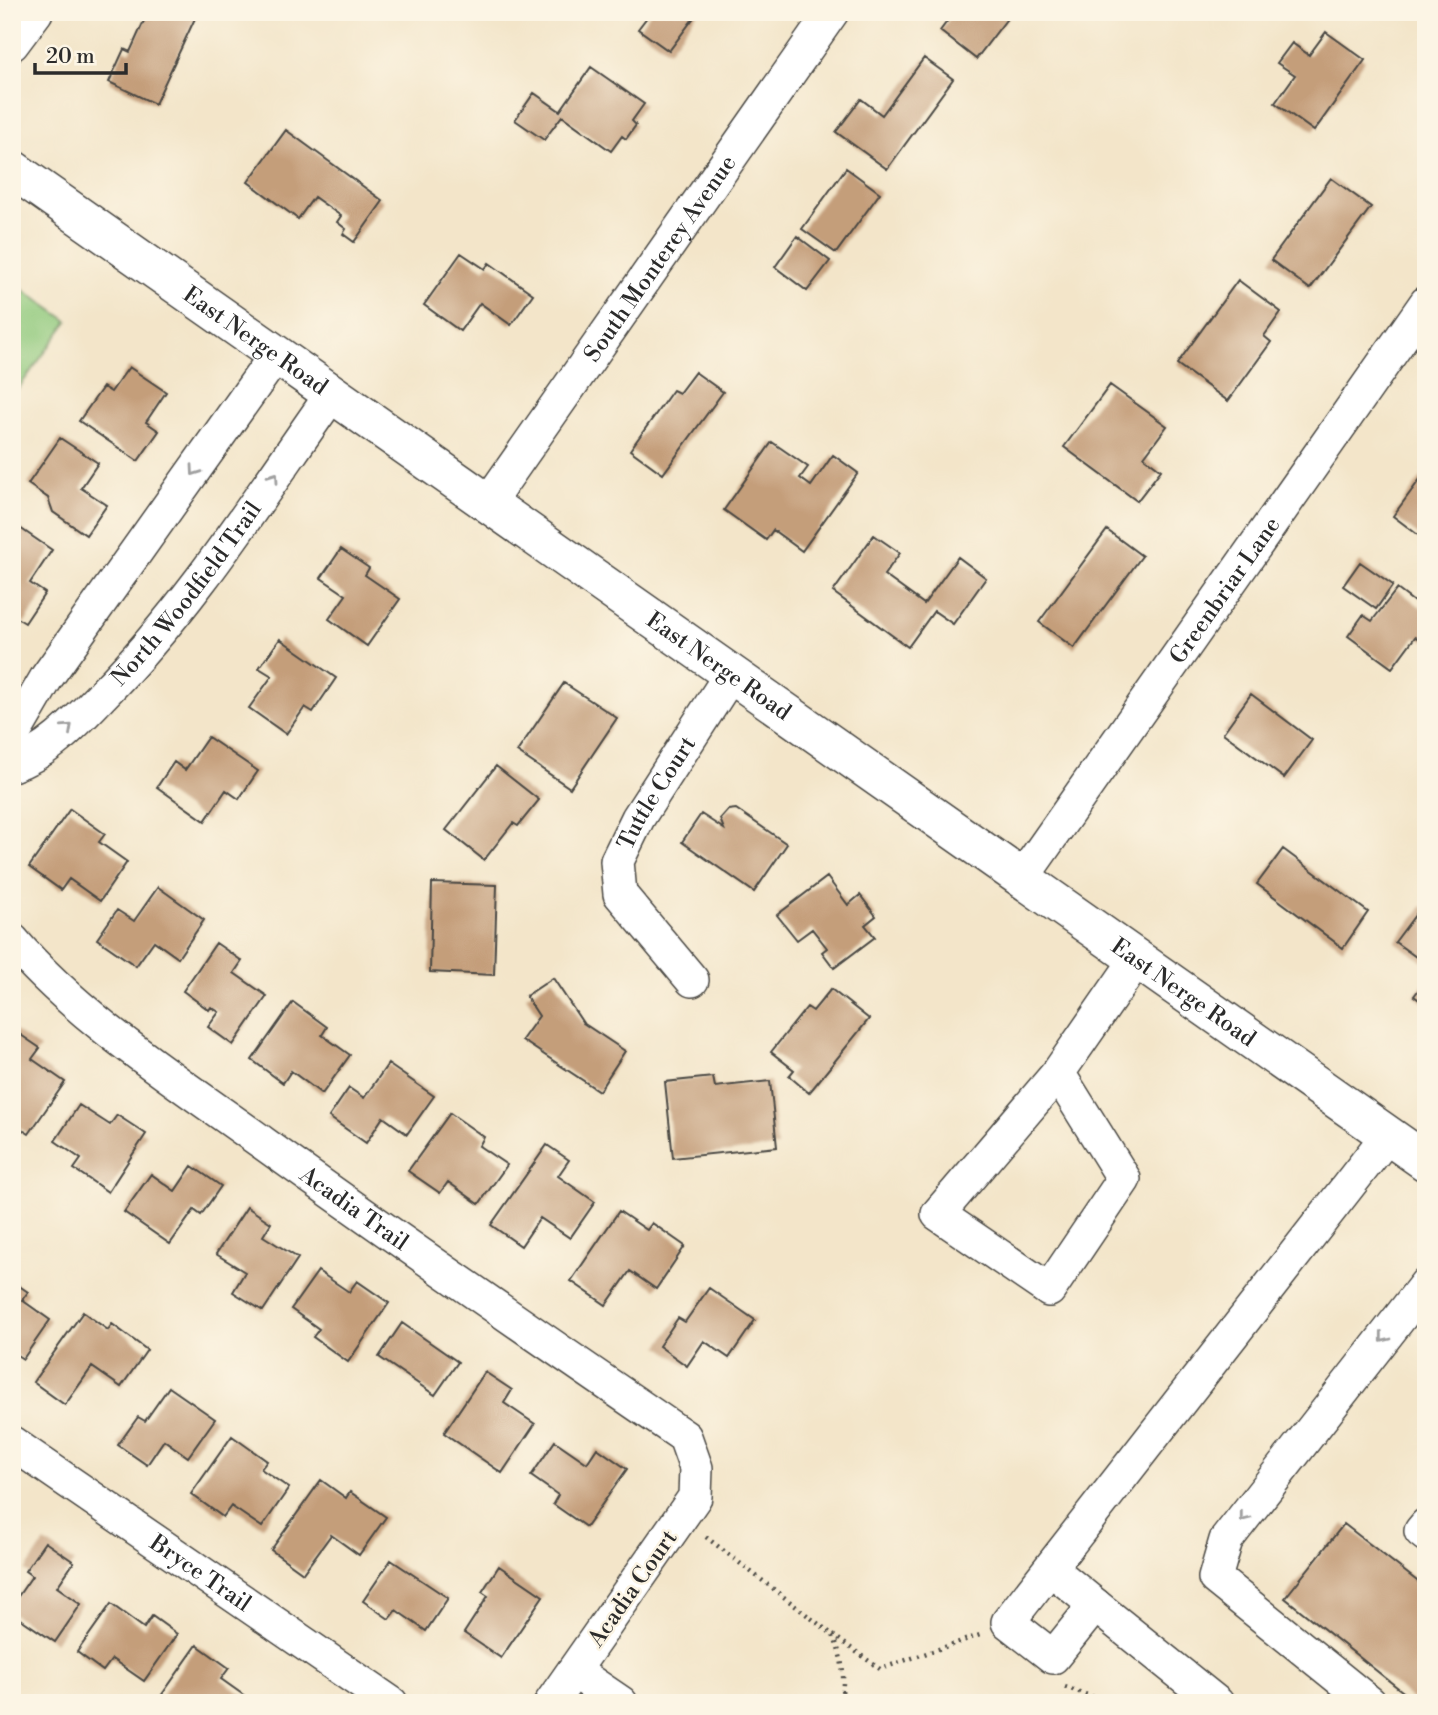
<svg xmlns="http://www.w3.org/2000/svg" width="1438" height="1715" font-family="'Libre Bodoni',serif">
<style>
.green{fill:#90c97d;stroke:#5e7a54;stroke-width:2}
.building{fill:#c49e7a}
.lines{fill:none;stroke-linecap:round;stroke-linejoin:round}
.minor-casing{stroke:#494743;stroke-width:36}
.major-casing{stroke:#494743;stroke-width:41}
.path{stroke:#494743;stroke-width:4.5;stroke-dasharray:2 5;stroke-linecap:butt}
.minor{stroke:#fff;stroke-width:33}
.major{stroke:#fff;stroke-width:38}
.oneway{stroke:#a0a0a0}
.labels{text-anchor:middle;stroke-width:5;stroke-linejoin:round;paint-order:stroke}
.street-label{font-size:23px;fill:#2b2b2b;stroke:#fcf5e5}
</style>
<rect width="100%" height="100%" fill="#fcf5e5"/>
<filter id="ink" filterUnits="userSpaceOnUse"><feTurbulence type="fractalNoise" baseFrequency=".0143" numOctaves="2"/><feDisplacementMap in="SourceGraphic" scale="14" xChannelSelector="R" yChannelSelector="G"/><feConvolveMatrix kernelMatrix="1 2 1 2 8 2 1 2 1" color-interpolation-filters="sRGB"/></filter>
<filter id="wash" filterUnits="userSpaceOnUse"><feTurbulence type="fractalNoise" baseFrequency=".00686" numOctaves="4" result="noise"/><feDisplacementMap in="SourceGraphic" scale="28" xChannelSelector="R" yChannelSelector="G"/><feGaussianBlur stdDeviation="1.57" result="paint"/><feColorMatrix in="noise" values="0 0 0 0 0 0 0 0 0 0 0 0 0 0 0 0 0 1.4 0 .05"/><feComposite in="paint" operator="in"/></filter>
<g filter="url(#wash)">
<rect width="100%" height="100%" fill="#f3e5c9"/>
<!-- green -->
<path class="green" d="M12,282l56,39 -56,76z"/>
<g id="blocks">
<!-- building -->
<path class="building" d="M148,12h50l-43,92 -46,-22 15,-33 6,3z
M651,12h47l-29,39 -31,-22z
M954,12h58l-36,47 -36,-28z
M1326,32l39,28 -51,71 -39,-28 20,-28 -18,-12 15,-20 17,12z
M924,58l29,21 -66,90 -51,-37 25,-33 21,16z
M591,67l53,37 -12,17 4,4 -10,14 -4,-3 -11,15 -49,-35 -18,24 -29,-20 19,-27 26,18z
M286,130l97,71 -29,41 -11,-8 3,-5 -9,-7 4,-6 -27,-19 -16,22 -50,-37z
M846,168l34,25 -44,60 -34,-24z
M1331,178l40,29 -61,82 -39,-29z
M797,236l33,25 -23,30 -32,-24z
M461,253l24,16 4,-6 44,31 -22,31 -31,-22 -20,28 -36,-26z
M1238,280l43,32 -17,24 7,6 -43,59 -51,-37z
M129,367l37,25 -20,30 13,9 -21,30 -59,-40 24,-34 8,5z
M695,372l28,20 -60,82 -33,-24 43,-60 6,3z
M1110,385l57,41 -23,31 17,13 -24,31 -73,-54z
M60,438l38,25 -17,25 26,17 -21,30 -33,-23 -5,-14 -20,-14z
M772,442l36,25 -8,11 11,8 22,-31 25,18 -56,78 -29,-21 -7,10 -42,-30z
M1426,471v70l-33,-25z
M17,526l35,24 -22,33 15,10 -20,30 -13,-8v-83z
M1107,530l35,26 -68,92 -35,-26z
M874,535l26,18 -16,22 40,29 34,-47 28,21 -33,46 -19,-13 -26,36 -75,-55z
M341,549l28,19 -4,7 35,24 -33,47 -38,-27 17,-24 -25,-17z
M1360,562l33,23 -17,24 -33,-23z
M1397,589l29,22v30l-11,-4 -23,31 -44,-32 15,-21 9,6z
M280,639l56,39 -23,34 -8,-5 -19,27 -37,-26 23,-32 -13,-8z
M564,683l53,35 -47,70 -53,-36z
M1251,694l61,46 -28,38 -61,-45z
M208,737l50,34 -19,28 -13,-9 -21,31 -48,-34 17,-25 11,8z
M496,766l43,34 -21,26 -5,-3 -29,37 -38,-30z
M70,809l35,25 -6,8 28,20 -27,39 -31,-22 -8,11 -32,-23z
M736,809l51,35 -33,48 -72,-50 19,-28 23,15 -4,-10 8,-9z
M1283,849l85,63 -25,36 -86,-64z
M827,877l21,28 12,-10 16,21 -11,9 10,12 -41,31 -12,-16 5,-4 -15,-19 -15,11 -20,-25z
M432,883l65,2 -3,90 -64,-3z
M158,887l46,33 -26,38 -24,-17 -18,25 -39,-27 20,-29 17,11z
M1422,906l4,3v55l-31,-22z
M216,943l26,18 -8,12 33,23 -34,49 -25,-18 11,-15 -8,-5 -2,3 -26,-19z
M553,978l30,45 42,28 -26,40 -77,-51 17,-24 -13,-20z
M1426,980v25l-12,-9z
M831,989l38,30 -60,74 -20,-17 5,-6 -23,-18 36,-45 6,4z
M293,1002l34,25 -5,8 28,20 -28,39 -31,-23 -8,12 -31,-23z
M12,1029l28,19 -8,11 33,23 -36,52 -17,-11z
M388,1064l46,32 -27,38 -24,-17 -17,26 -37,-26 20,-29 15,10z
M713,1077l2,10 55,-6 7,66 -104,11 -8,-76z
M79,1105l31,20 7,-10 29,19 -38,58 -34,-23 7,-10 -26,-18z
M450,1113l34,24 -5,9 28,19 -28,39 -31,-22 -8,11 -32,-22z
M547,1145l22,15 -11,16 37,26 -25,36 -30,-20 -19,28 -30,-21z
M192,1166l29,20 -20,29 -7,-5 -24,34 -46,-32 27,-38 24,17z
M247,1207l24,16 -8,13 35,22 -35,53 -30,-19 12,-20 -29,-18z
M619,1211l28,19 5,-7 33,23 -29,43 -26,-18 -24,34 -35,-24z
M318,1271l31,21 8,-11 32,22 -41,59 -35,-25 6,-8 -28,-20z
M12,1281l16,11 -6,8 28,20 -27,39 -11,-7z
M709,1288l46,32 -26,38 -25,-17 -17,25 -28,-20 19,-28 7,4z
M83,1312l25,18 4,-6 35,26 -26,37 -29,-20 -27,38 -32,-23z
M402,1323l56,39 -23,33 -56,-38z
M485,1372l27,18 -8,13 31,21 -33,49 -58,-40z
M169,1387l46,32 -27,38 -24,-17 -17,25 -29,-20 20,-28 7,4z
M232,1436l35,25 -6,8 28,19 -27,39 -31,-21 -8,11 -32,-23z
M555,1441l32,22 10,-15 30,21 -41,58 -33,-23 5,-9 -27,-19z
M321,1480l25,18 4,-6 36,25 -27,38 -28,-20 -28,38 -32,-23z
M1344,1524l82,64v115h-9l-132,-105z
M45,1542l29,20 -17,25 24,17 -26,38 -43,-29v-8l20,-29 -7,-5z
M391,1560l57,38 -22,33 -30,-21 -7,9 -26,-18z
M499,1566l44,30 -42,62 -37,-25 24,-37 -6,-4z
M111,1604l33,24 8,-12 25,18 -33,47 -32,-22 -9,12 -26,-19z
M197,1645l32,23 -8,11 31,22 -1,2h-95z"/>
</g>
</g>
<g filter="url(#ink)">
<use href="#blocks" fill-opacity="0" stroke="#494743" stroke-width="2"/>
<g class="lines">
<!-- minor casing -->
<g class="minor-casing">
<g id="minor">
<path d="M12,44l24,-32"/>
<path id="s1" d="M488,503l344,-491"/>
<path d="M12,737l35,-60 229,-322"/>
<path id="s2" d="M12,765c37,-13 64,-43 91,-71 89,-90 156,-197 229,-300"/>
<path id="s3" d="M1022,878l404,-575"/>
<path id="s4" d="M12,940c67,79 168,143 251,203 139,100 280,197 422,294l11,31 -1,29 -144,206"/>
<path id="s5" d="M692,980l-72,-86 -3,-33 21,-43 93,-144"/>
<path d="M1058,1073l66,106 -75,111 -111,-76 120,-141 79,-114"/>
<path id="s6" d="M12,1443l379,260"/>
<path d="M1426,1525l-5,6 5,4"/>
<path d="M1051,1569l44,36 -42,52 -45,-35 380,-487"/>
<path d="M1095,1605l122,98"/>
<path d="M574,1671l47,32"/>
<path d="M1370,1703l-155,-125 11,-38 200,-256"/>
</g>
</g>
<!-- major casing -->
<g class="major-casing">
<g id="major">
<path id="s7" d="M12,169l1414,993"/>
</g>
</g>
<!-- path -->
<path class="path" d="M706,1537l127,98c10,24 13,43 7,68
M833,1635l47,34 100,-34
M1065,1687l45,16"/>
<!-- minor -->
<use href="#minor" class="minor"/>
<!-- major -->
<use href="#major" class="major"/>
</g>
<!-- one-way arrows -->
<defs><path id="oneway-chevron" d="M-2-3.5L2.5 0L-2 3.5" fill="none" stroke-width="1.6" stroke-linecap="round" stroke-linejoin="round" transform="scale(1.75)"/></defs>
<g class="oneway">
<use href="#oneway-chevron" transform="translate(195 471) rotate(125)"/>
<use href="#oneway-chevron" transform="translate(274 477) rotate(-55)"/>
<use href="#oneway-chevron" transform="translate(68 728) rotate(-42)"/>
<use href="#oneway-chevron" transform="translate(1384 1338) rotate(128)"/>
<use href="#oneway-chevron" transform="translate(1244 1517) rotate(128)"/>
</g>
</g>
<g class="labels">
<!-- street labels -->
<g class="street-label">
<text dy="8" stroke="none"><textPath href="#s1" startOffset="299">South Monterey Avenue</textPath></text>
<text dy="8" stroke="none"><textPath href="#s7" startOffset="298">East Nerge Road</textPath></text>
<text dy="8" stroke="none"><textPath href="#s3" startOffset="352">Greenbriar Lane</textPath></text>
<text dy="8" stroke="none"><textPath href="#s2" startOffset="247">North Woodfield Trail</textPath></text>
<text dy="8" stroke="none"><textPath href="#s7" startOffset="864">East Nerge Road</textPath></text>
<text dy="8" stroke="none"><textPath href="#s5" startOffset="224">Tuttle Court</textPath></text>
<text dy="8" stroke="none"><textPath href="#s7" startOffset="1432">East Nerge Road</textPath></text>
<text dy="8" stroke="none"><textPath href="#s4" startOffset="436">Acadia Trail</textPath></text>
<text dy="8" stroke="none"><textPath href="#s6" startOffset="229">Bryce Trail</textPath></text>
<text transform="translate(632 1588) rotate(-55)" y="8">Acadia Court</text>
</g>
</g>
<!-- margin -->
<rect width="1438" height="1715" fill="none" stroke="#fcf5e5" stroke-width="42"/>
<!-- scale -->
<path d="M35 63v10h91v-10" fill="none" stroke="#2b2b2b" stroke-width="3.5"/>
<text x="46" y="63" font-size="21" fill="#2b2b2b" stroke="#fcf5e5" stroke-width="5" paint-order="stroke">20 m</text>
</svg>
